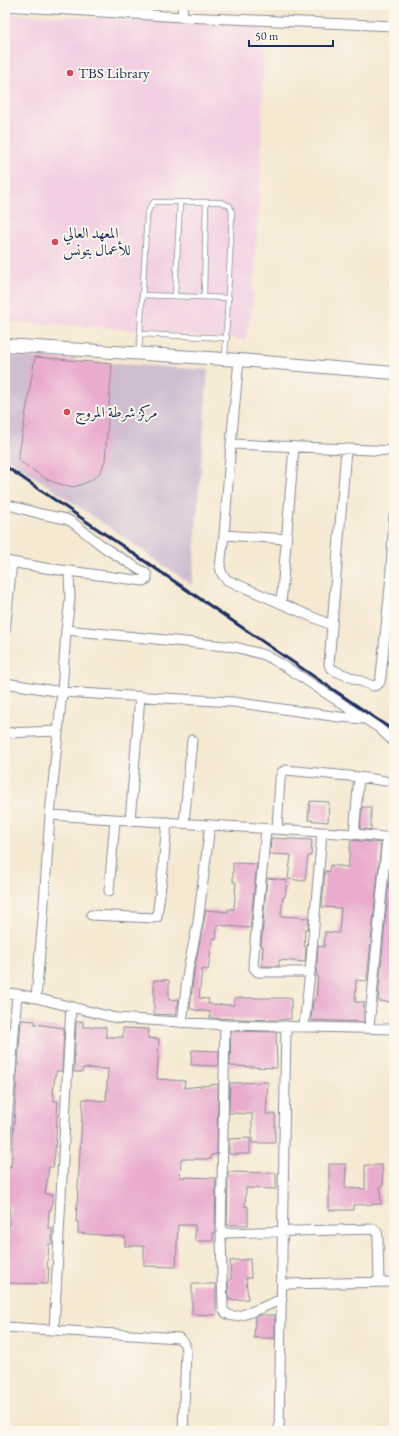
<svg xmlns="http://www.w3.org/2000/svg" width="399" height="1436" font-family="'EB Garamond',Amiri,serif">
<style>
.built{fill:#f2cfe2}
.industrial{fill:#cfbdd0}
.building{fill:#e9acce}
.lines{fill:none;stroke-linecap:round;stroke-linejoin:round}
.service-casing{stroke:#888c98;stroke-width:6}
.minor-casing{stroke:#888c98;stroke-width:11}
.tertiary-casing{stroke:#888c98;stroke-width:14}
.service{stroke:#fff;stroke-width:4.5}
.minor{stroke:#fff;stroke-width:9}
.tertiary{stroke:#fff;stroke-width:12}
.rail{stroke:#1b2f5e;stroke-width:3}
.poi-dot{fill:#d1495b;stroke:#fbf7ec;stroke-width:1.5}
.labels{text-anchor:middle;stroke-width:4;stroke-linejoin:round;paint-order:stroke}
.poi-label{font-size:15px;fill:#1b2f5e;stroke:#fbf7ec;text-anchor:start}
</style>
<rect width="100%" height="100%" fill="#fbf7ec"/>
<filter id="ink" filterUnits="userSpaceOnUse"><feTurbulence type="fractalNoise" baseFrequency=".025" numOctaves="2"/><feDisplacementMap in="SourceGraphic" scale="8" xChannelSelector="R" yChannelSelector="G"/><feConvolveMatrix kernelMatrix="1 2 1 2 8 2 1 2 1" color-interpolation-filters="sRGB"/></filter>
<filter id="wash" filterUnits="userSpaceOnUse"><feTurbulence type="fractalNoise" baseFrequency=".012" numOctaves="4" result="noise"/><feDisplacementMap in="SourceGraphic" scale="16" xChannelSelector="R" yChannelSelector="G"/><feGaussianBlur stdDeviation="0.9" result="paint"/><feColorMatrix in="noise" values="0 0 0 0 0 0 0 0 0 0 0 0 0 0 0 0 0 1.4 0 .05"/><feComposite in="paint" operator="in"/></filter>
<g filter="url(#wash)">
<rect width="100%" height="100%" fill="#f5e9d2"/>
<!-- built -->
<path class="built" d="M5,14l259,11 -3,143 -9,142 -7,30 -143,-13 -97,-5z"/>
<!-- industrial -->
<path class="industrial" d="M5,356l203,14 -16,215 -74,-52 -113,-76z"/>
<g id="blocks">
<!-- building -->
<path class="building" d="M35,357l77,7 -7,97 -5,12 -10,8 -16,6 -15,-3 -13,-5 -28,-19z
M310,801l19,1 -1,20 -20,-2z
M362,807h9v23l-11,-1z
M271,838l41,2 -1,16h-3l-3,25 -17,-2 3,-24 -21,-1z
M351,840l30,3 -14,138 -11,-1 -1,22h9v20l-53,-2 2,-20h3l2,-24h-2l2,-30 6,1 1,-15 14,1 2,-25 -19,-1 3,-36 4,1 1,-7 18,2z
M392,844h2v158l-16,-1z
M233,863l24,1 -7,64 -33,-3 -1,14 -3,-1 -5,32 -6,-1 -3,29 10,1 -1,5 26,1v-7h57v21l-15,1 -66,-2v-6l-20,-3 4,-38 12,-61 22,2v-3h6l2,-27h-3z
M267,878l20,2 -2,17h-2l-2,19 28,2 -1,11h-3l-1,17h2l-1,16 -26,-2v6h-17l1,-20h-2z
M154,980h15v20l10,-1 -1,8h-2v8l-22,-1z
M21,1020l14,1v3l29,4 -2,43h-6v4h-1l-2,19h1v7h4l-3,51 -2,15h-4l-4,27 8,1 -2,15h-2l-1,18h4v16h-3l-2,24h2l-1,16 -43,-1v-38l2,1 3,-40h-5v-35h3v-5l3,1z
M83,1021v6h23v10h17v-9l26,1 -1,9 11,1 -2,40 28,2 -1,7 34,-4 -1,70 -6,1v4h-30l-1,18 36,1 -1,55h-2v8h-18v-16h-17l-2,42 -32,-1v-20h-19v-9l-47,-4v-11h-2l7,-123 23,2 2,-32 -25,-1 -1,4h-8l2,-50z
M231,1031l45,1 1,36 -47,-2z
M192,1050l27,1 -1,15 -27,-1z
M268,1082l-2,32h9v29h-23v-29l-23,-1 1,-30z
M250,1138v16h-21v-15z
M329,1164h17l-1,24 20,1v-24h17l1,21h-3l1,18 -28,1v5h-24z
M228,1172l48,1v16l-30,-1 -1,19 3,-1v19h-21z
M250,1259l1,19h-5l2,21 -19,1 -1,-20h3l-1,-19z
M192,1284h24v31l-24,-1z
M260,1315h15v23h-21l1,-21z"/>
</g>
</g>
<g filter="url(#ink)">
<use href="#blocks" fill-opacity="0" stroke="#888c98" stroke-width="1"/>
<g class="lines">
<!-- service casing -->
<g class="service-casing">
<path id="service" d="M142,295l87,3
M175,296l5,-94
M204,297l2,-95
M140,334l87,4
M139,353l8,-138 3,-8 4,-5h67l9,4 2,7 -7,145"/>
</g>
<!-- minor casing -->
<g class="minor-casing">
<path id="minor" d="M5,6l177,11 212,9
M182,17l1,-12
M239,360l-8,84 163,7
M231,444l-7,91 -4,32 2,7 5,6 104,45
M346,449l-17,215 1,3 5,4 38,15 4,-1 3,-3 1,-6 9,-89 4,-71
M5,504l36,10 25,5 6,3 33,26 40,25 2,2v4l-4,2 -74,-10
M224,535l62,4
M5,561l40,7 24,3 1,29 -4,30 -4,62 -12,123 -7,103 -7,80
M281,604l13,-157
M66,630l169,17 30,8 21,12 93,61 15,14
M5,631l7,-69
M5,683l57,9 171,10 106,15 26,2
M5,733l53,-2
M50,815l304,19 40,4
M130,821l10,-125
M184,823l8,-83
M266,829l-13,135 1,4 4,4h52
M277,829l3,-50 2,-7 4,-2 73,7 26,4
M354,834l5,-57
M109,891l6,-71
M91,915l63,3 3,-1 6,-48 4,-47
M5,993l12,1 19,4 80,20 109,7 169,4
M182,1023l6,-53 10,-48 12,-97
M304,1026l6,-54 12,-139
M369,1028l18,-190
M5,1147l12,-153
M221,1236l4,-211
M282,1284l112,-2
M282,1299c-10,4 -41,19 -49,17 -6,-1 -8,-3 -10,-7l-2,-73 4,-3 149,-4 3,3 1,5 1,45
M5,1327l174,11 6,6 1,8 -3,79
M54,1330l17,-324
M279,1431l7,-405"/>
</g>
<!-- tertiary casing -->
<g class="tertiary-casing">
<path id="tertiary" d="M5,345l234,15 155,13"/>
</g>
<!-- service -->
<use href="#service" class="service"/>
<!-- minor -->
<use href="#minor" class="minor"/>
<!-- tertiary -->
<use href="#tertiary" class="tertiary"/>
<!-- rail -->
<path class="rail" d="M5,466l389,265"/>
</g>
</g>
<!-- markers -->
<g class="poi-dot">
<circle cx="70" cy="73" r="4"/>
<circle cx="55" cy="242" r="4"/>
<circle cx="67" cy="412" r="4"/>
</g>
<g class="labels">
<!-- poi labels -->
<g class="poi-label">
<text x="78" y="78">TBS Library</text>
<text x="63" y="238">المعهد العالي<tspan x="63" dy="17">للأعمال بتونس</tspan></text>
<text x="75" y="417">مركز شرطة المروج</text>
</g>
</g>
<!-- margin -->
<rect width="399" height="1436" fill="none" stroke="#fbf7ec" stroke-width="20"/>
<!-- scale -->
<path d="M249 40v6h84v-6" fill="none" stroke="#1b2f5e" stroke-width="2"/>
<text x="255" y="40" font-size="12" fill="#1b2f5e" stroke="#fbf7ec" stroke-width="3" paint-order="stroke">50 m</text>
</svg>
